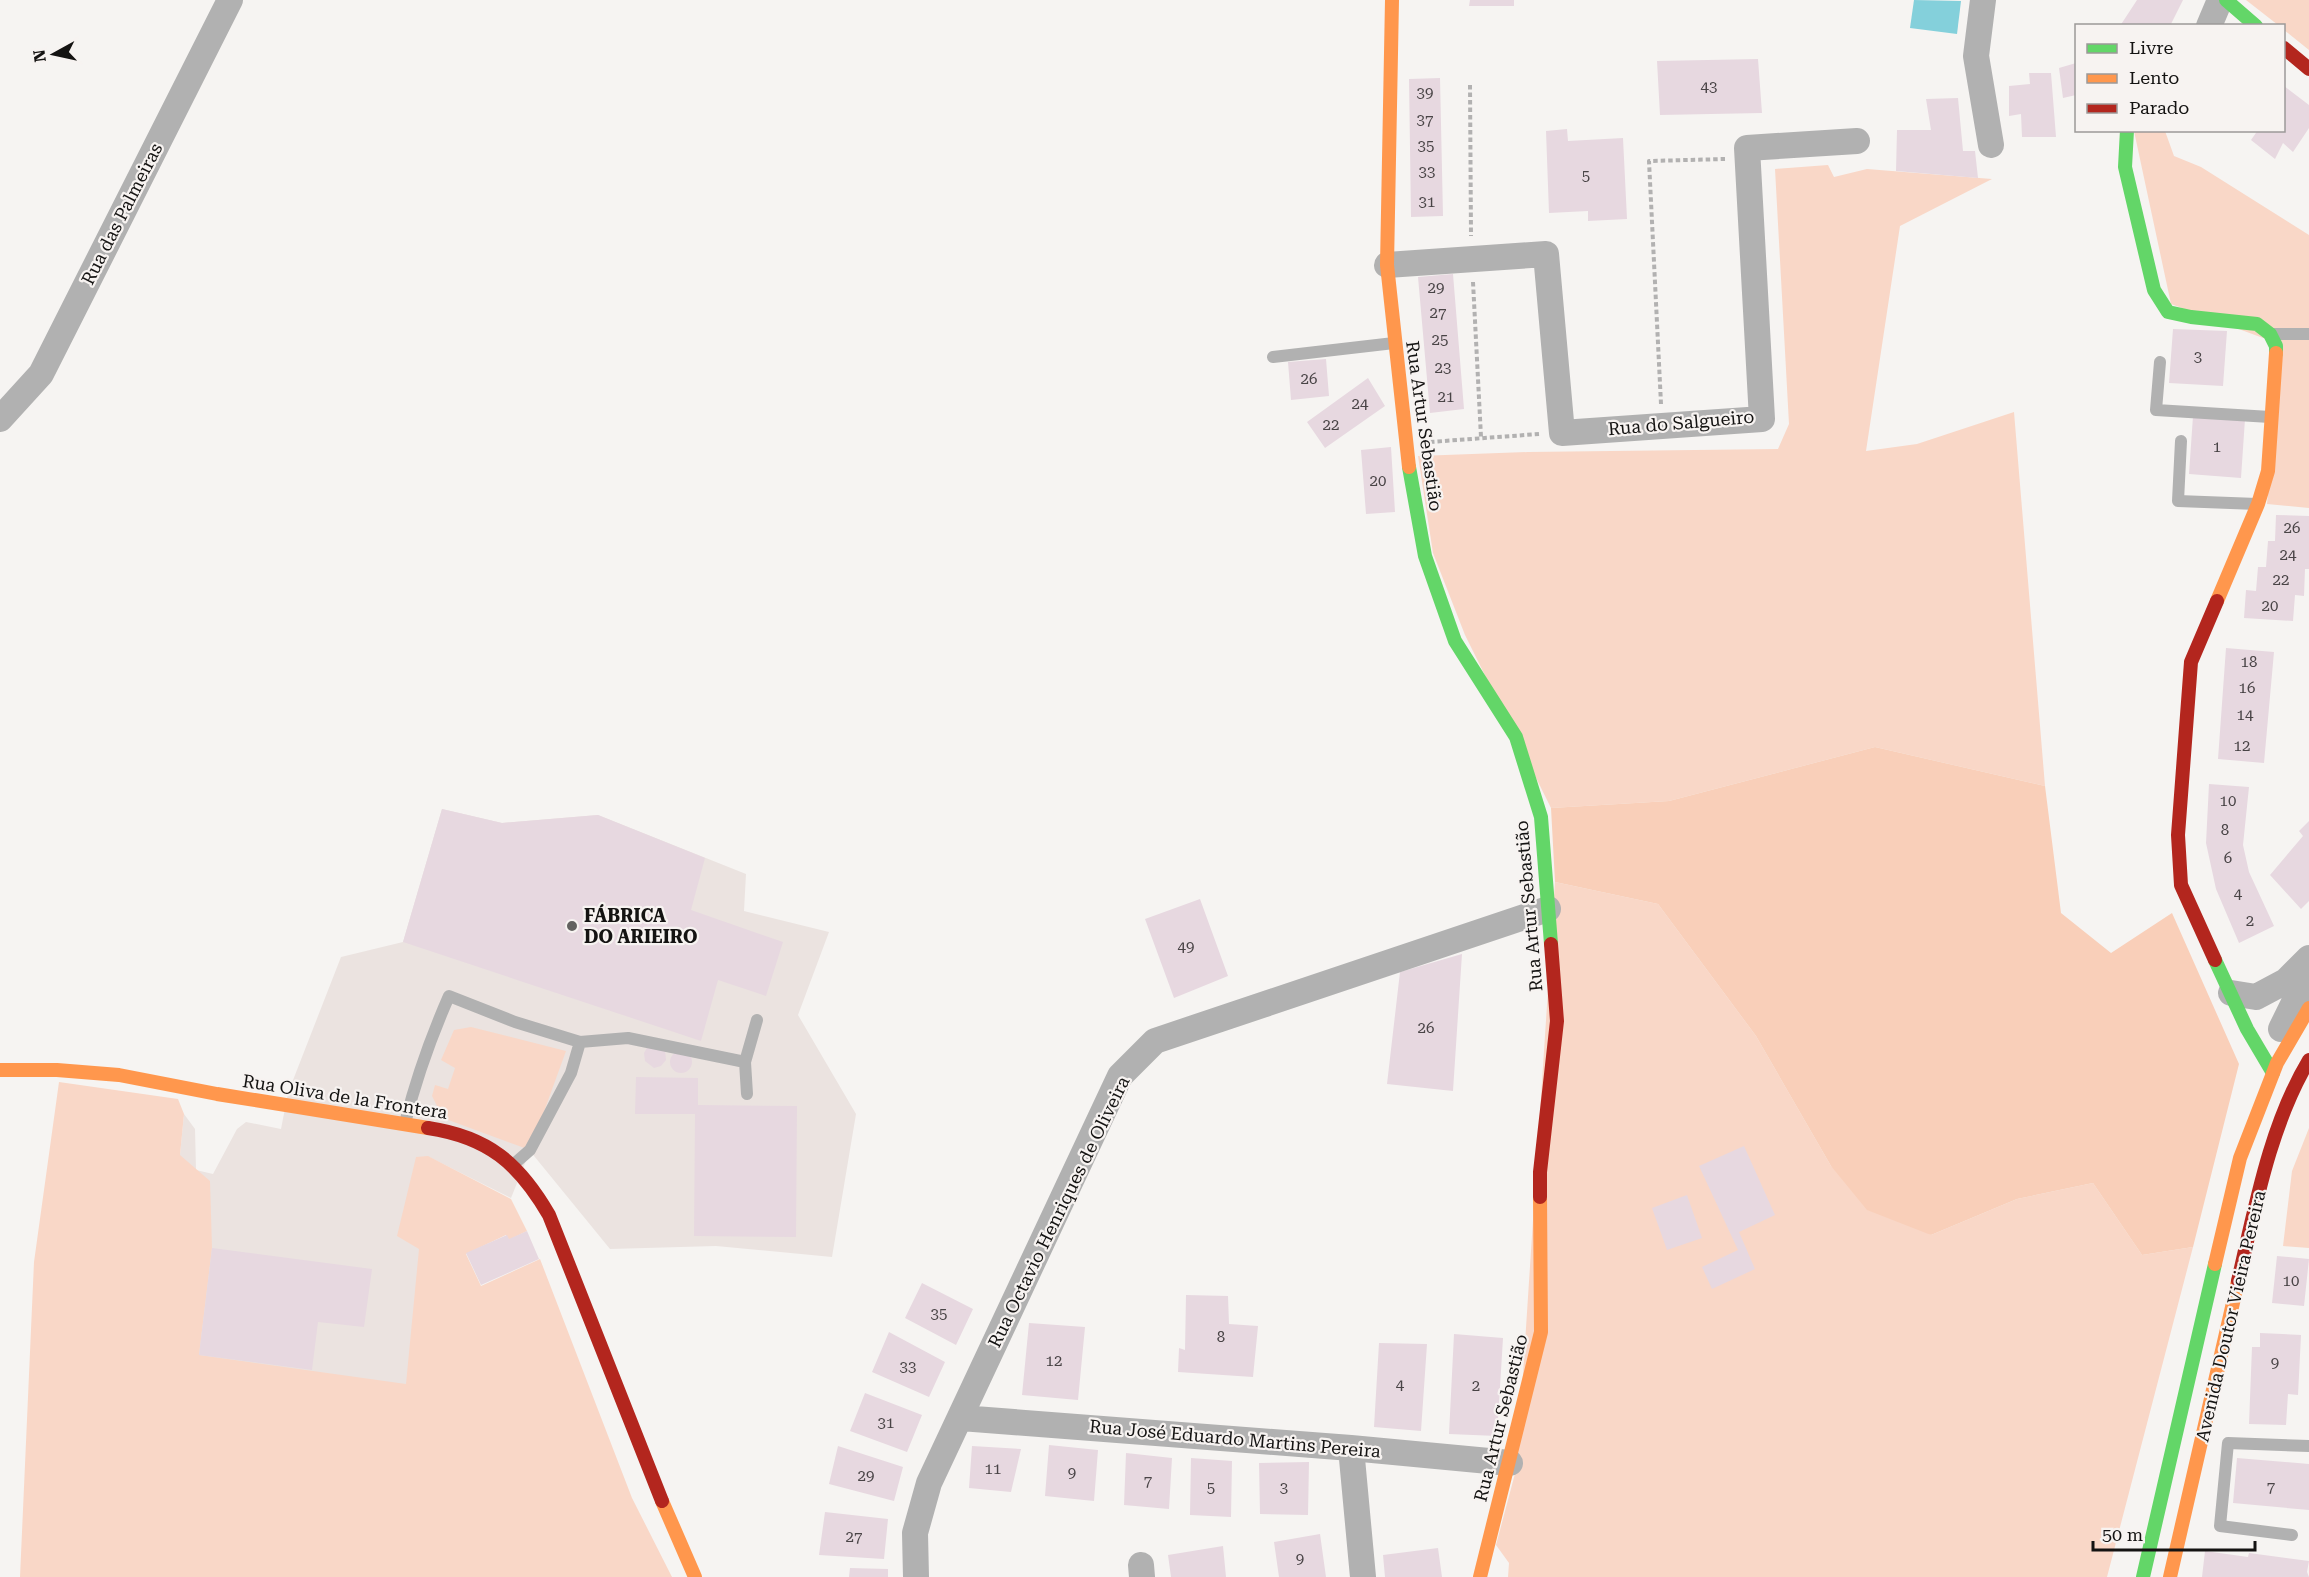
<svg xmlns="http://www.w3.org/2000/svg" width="2309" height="1577" font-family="'Roboto Serif',serif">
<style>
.built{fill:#ebe3e0}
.green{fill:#f9d7c7}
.forest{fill:#f9cfb9}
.water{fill:#84d0db}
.building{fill:#e7d8e0}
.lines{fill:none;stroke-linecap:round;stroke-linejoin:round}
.path{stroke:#b2b1b1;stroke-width:4;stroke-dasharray:4.5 3;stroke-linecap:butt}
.lane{stroke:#b1b1b1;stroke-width:12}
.street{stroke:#b1b1b1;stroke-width:26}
.fast{stroke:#63d668;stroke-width:14}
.slow{stroke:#ff974d;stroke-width:14}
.jam{stroke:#b3261e;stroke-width:14}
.poi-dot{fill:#636260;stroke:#f7f3f1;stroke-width:2}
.labels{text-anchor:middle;stroke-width:4.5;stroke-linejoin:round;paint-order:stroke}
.number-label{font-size:15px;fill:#494446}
.street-label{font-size:18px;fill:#141312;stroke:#f7f3f1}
.poi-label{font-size:18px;font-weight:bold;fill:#141312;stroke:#f7f3f1;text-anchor:start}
</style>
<rect width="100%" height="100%" fill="#f6f4f2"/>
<!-- built -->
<path class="built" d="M442,809l60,14 96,-8 148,59 -2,37 85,21 -31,83 58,99 -24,143 -116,-11 -106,3 -80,-98 -19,47 -82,-41 5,118 -24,195 -225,-29 -5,-286 4,-41 11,15 1,41 17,4 24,-45 9,-7 35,7 7,-36 53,-136 62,-15z"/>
<!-- green -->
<path class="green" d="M2246,0h63v50l-25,-20v-4l-6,-1z
M2134,131h31l9,25 27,11 108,68v273l-42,-4 15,-159 -111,-41z
M1828,165l6,12 33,-8 125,10 -92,47 -34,225 51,-7 97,-32 31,374 -170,-39 -206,54 -118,7 -86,-173 -32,-82 -15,-97 110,-4 250,-3 11,-25 -14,-255z
M1555,882l103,22 98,132 75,130 100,69 86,-36 76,-16 49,72 51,-8 -86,330h-599l1,-14 -13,-18 21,-79z
M471,1027l95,24 -36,99 -87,-32 -11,-22 3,-11 13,4 7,-21 -14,-8 13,-30z
M59,1082l119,17 6,15 -4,41 30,26 2,67 -13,107 207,29 13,-135 -22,-13 19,-79 12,-1 83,43 16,32 -18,9 -3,-5 -40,19 15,32 59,-27 92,239 40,79h-652l14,-315z
M2309,1128v120l-26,-2 9,-75z"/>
<!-- forest -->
<path class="forest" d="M1875,747l170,39 16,127 50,40 61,-40 67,151 -46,183 -51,8 -49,-72 -76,16 -86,36 -64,-25 -36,-44 -75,-130 -98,-132 -103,-22 -4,-74 118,-7z"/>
<!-- water -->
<path class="water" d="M1914,0l47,1 -4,33 -47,-6z"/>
<!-- building -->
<path class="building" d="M1470,0h44v6h-45z
M2137,0h46l-13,26h-50z
M1758,59l4,54 -102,2 -3,-54z
M2076,63v32l-13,3 -4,-30z
M2029,73h22l5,64h-34l-1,-23 -12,2v-30l21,-2z
M1440,78l3,138 -32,1 -2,-138z
M2284,86l25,19v23l-16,24 -10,-9 -8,16 -24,-19 7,-10h26z
M1958,98l5,53h12l3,27 -82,-7 1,-41h34l-5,-31z
M1567,129l1,12 55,-3 4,81 -39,2v-10l-39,2 -3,-82z
M1453,274l11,135 -34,4 -12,-136z
M2173,329l54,2 -4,55 -54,-3z
M1326,359l3,37 -38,4 -3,-38z
M1368,378l17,28 -60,42 -18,-26z
M2193,416l52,3 -4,59 -52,-4z
M1391,447l4,65 -29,2 -5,-64z
M2276,515l33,1v53h-4l-1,27 -9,-1 -2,26 -49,-3 2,-28 10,1 2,-24h8l2,-26h7z
M2226,648l48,4 -10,111 -46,-4z
M2209,784l40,3 -6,58 6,27 25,54 -35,17 -23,-54 -10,-46z
M442,809l60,14 96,-8 107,43 -14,52 92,32 -17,54 -48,-16 -17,61 -298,-99z
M2309,821v80l-8,8 -31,-34 33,-39 -4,-5z
M1200,899l28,77 -54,22 -29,-79z
M1462,954l-9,137 -66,-7 13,-112z
M648,1046l17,4 1,10 -5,6 -7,2 -9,-7 -1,-8z
M670 1062a11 11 0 1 1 22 0a11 11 0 1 1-22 0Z
M636,1077l62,1v27l99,1 -1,131 -102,-1 1,-122h-60z
M1744,1146l31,69 -36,17 16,37 -43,20 -10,-22 36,-17 -39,-84z
M1687,1195l15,43 -35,12 -15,-42z
M527,1231l12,28 -58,26 -15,-32 41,-18 2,4z
M212,1248l160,21 -8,58 -46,-5 -6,48 -113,-15z
M2277,1256l32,3 -5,47 -32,-3z
M922,1283l51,26 -17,36 -51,-27z
M1186,1295l42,1 1,28 29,2 -5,51 -75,-5 1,-24 6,2z
M1029,1323l56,4 -7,73 -56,-5z
M889,1332l56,30 -16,35 -57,-25z
M2260,1333l41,2 -3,60 -10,-1 -2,31 -37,-1 3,-77h8z
M1454,1334l49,4 -6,98 -48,-2z
M1379,1343l48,1 -6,87 -47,-4z
M865,1393l57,22 -15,37 -57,-21z
M1049,1445l49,5 -4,51 -49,-5z
M838,1446l65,21 -9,34 -65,-17z
M972,1446l49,3 -10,43 -42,-4z
M1126,1453l46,5 -3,51 -45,-4z
M1191,1458l41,3 -1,56 -41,-2z
M2237,1458l72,6v46l-76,-7z
M1309,1462l-1,53 -48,-1 -1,-51z
M825,1512l63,7 -4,40 -65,-4z
M1320,1534l6,43h-47l-5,-35z
M1223,1546l3,31h-55l-3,-22z
M1438,1548l4,29h-57l-2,-22z
M2205,1551l43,6 1,-4 60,8 -2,11 2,5h-107z
M850,1568l38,1v8h-39z"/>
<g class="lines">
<!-- path -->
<path class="path" d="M1470,85l1,151
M1473,282l8,155
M1661,404l-12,-243 76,-2
M1430,442l109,-8"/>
<!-- lane -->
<path class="lane" d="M2274,334h35
M1273,357l121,-14
M2160,362l-4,48 114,7
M2181,441l-3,60 79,3
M580,1042l48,-4 117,24 2,32
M745,1062l12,-42
M405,1123c11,-44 26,-86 44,-127l66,26 65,20 -9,31 -41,77 -16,14
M2292,1535l-72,-9 8,-83 81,3"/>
<!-- street -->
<path class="street" d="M1983,0l-7,56 15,89
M2209,26l11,-26
M1387,265l159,-11 16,179 200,-14 -15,-271 110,-7
M0,419l41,-45 189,-374
M2231,993l25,4 30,-16 23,-23
M2281,1029l28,-57
M961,1418l390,30 159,15
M1351,1448l12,129
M1141,1565l1,12
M916,1577l-1,-44 14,-50 191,-407 35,-35 393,-132"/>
<!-- fast -->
<path class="fast" d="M2226,0l30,26
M2127,130l-2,37 29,123 14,22 23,5 66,7 13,10 6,12v7
M1409,467l16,89 30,85 61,96 25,80 10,127
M2215,960l32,69 26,44
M2143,1577l72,-313"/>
<!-- slow -->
<path class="slow" d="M1392,0l-5,265 22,202
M2217,601l41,-97 10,-33 8,-118
M0,1070h57l62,5 98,19 211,34
M2215,1264l25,-106 37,-95 32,-55
M662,1501l33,76
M1480,1577l61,-245 -1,-135
M2170,1577l68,-296"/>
<!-- jam -->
<path class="jam" d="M2284,48l25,21
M2215,960l-34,-75 -3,-50 13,-173 26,-61
M428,1128c60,9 91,35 121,87l113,286
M1540,1197v-25l17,-151 -6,-77
M2238,1281c17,-73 32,-156 71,-221"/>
</g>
<!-- markers -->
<circle class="poi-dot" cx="572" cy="926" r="6"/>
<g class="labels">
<!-- number labels -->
<g class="number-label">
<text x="1709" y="92">43</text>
<text x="1425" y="98">39</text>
<text x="1425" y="125">37</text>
<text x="1426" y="151">35</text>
<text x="1427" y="177">33</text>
<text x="1586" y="181">5</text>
<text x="1427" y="207">31</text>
<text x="1436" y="293">29</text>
<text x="1438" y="318">27</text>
<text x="1440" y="345">25</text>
<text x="2198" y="362">3</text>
<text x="1443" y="373">23</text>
<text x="1309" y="384">26</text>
<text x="1446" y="402">21</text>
<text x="1360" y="409">24</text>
<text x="1331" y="430">22</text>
<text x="2217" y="452">1</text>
<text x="1378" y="486">20</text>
<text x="2292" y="533">26</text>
<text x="2288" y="560">24</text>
<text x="2281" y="585">22</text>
<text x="2270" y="611">20</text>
<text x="2249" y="667">18</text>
<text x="2247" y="693">16</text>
<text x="2245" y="720">14</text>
<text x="2242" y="751">12</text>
<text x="2228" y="806">10</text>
<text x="2225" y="835">8</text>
<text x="2228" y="863">6</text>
<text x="2238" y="899">4</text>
<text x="2250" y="926">2</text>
<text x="1186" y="952">49</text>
<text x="1426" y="1033">26</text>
<text x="2291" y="1286">10</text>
<text x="939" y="1319">35</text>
<text x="1221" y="1342">8</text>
<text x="1054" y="1366">12</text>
<text x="2275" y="1368">9</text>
<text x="908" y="1372">33</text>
<text x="1400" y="1390">4</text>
<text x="1476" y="1391">2</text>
<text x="886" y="1428">31</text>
<text x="993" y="1474">11</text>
<text x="1072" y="1478">9</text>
<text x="866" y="1481">29</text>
<text x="1148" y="1486">7</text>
<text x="2271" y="1492">7</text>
<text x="1211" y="1493">5</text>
<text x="1284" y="1493">3</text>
<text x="854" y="1542">27</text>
<text x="1300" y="1564">9</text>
</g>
<!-- street labels -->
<g class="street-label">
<text transform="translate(122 214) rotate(-63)" y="6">Rua das Palmeiras</text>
<text transform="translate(1681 423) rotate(-5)" y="6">Rua do Salgueiro</text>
<text transform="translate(1424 426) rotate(82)" y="6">Rua Artur Sebastião</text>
<text transform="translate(1529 906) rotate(-95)" y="6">Rua Artur Sebastião</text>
<text transform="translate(345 1097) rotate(9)" y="6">Rua Oliva de la Frontera</text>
<text transform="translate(1059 1212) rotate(-64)" y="6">Rua Octavio Henriques de Oliveira</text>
<text transform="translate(2231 1316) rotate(-77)" y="6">Avenida Doutor Vieira Pereira</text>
<text transform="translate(1501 1418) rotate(-76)" y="6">Rua Artur Sebastião</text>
<text transform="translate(1235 1439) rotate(5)" y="6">Rua José Eduardo Martins Pereira</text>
</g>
<!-- poi labels -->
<g class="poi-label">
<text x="584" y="922">FÁBRICA<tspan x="584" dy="21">DO ARIEIRO</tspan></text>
</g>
</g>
<!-- legend -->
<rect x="2075" y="24" width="210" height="108" fill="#f7f3f1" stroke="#9c9998" stroke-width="1.5"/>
<rect x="2087" y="44" width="30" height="9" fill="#63d668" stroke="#9c9998" stroke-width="1.5"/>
<text x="2129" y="54" font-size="18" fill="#141312">Livre</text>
<rect x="2087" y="74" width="30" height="9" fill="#ff974d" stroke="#9c9998" stroke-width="1.5"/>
<text x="2129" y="84" font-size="18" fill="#141312">Lento</text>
<rect x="2087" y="104" width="30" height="9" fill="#b3261e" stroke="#9c9998" stroke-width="1.5"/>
<text x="2129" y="114" font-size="18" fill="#141312">Parado</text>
<!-- north arrow -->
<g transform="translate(54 54) rotate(262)" stroke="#f7f3f1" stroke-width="4.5" paint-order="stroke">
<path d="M0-4.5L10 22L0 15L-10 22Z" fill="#141312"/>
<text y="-9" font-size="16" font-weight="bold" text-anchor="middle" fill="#141312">N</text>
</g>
<!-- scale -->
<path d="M2093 1541v9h162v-9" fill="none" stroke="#141312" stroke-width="3"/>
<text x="2102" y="1541" font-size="18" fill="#141312" stroke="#f7f3f1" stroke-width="4.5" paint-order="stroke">50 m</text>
</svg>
